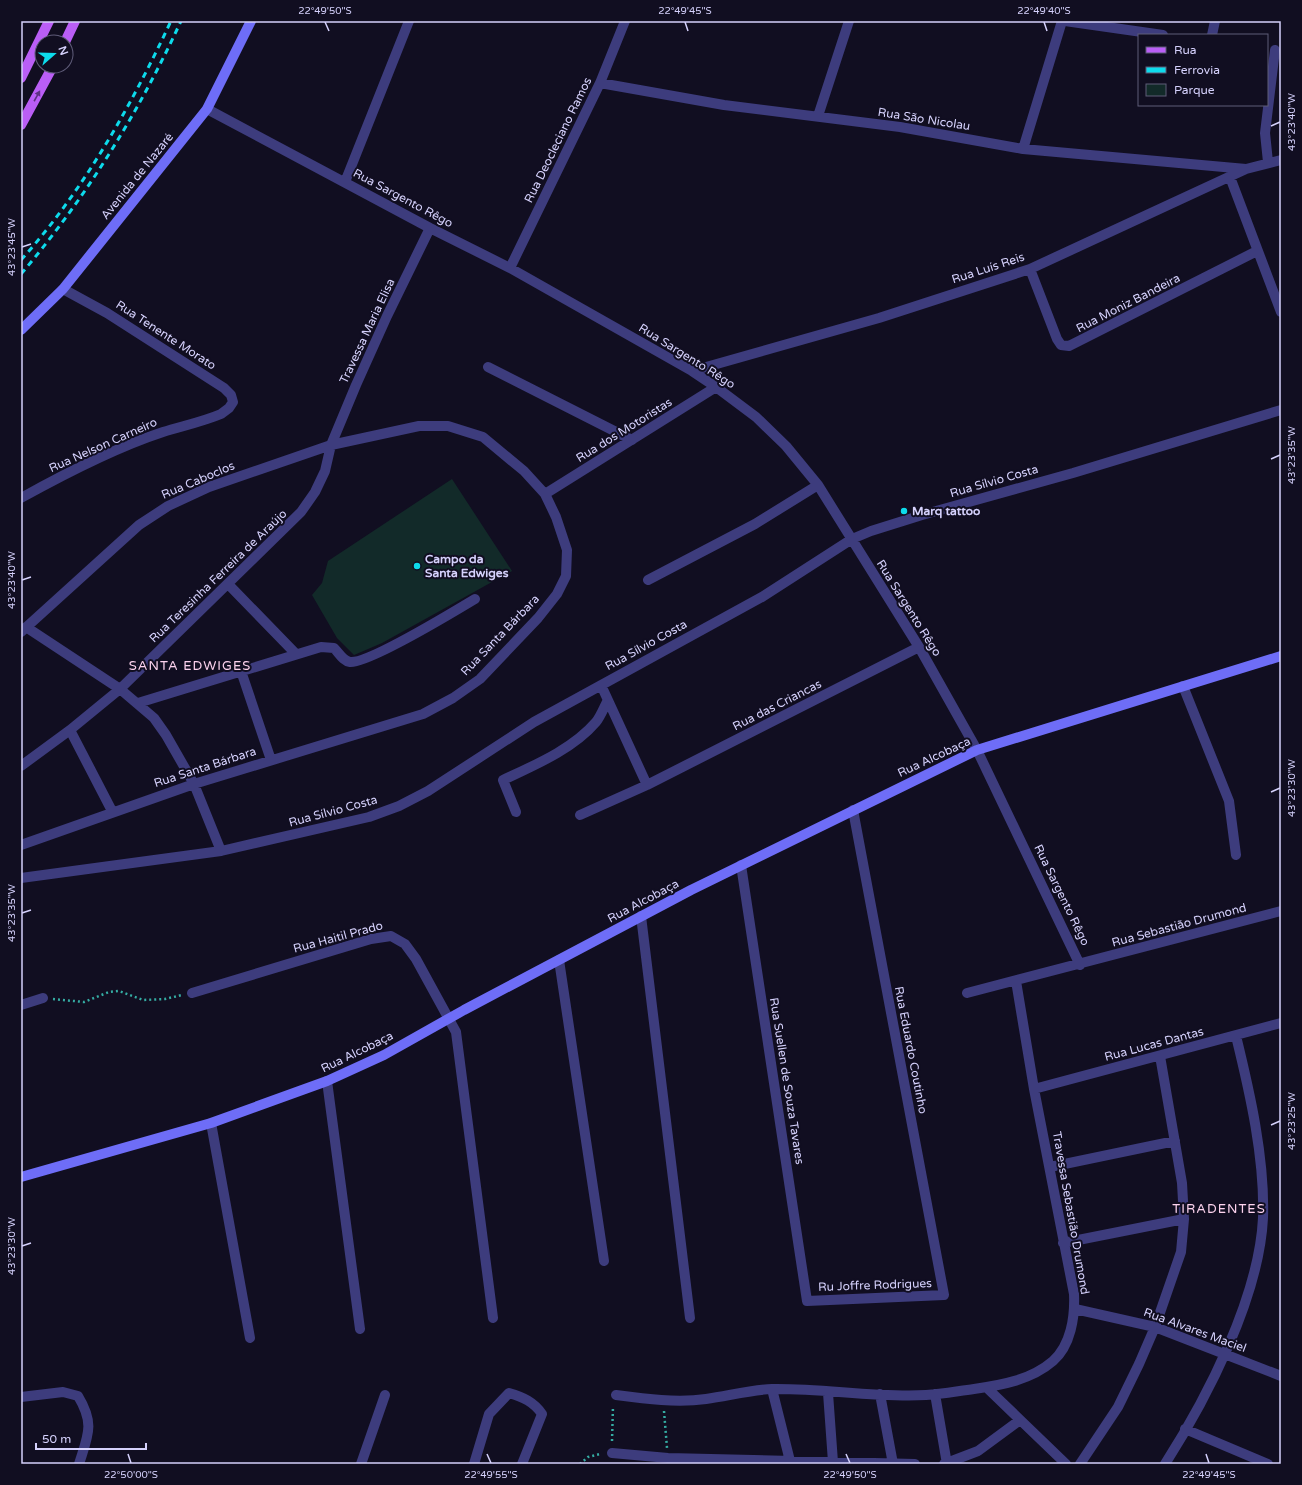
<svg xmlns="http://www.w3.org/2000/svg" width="1302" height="1485" font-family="'Varela Round',sans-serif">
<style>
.green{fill:#122a29}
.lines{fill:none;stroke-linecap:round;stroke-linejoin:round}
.path{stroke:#35aca3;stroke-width:2.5;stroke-dasharray:2 3;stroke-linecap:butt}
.minor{stroke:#3d3c7d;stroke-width:10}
.secondary{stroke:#6e6df7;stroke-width:10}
.primary{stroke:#ba5ef6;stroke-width:10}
.rail{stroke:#0ddbec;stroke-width:3;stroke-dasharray:6 5;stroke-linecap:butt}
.oneway{fill:#5d3281}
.ticks{fill:none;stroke:#d5d1fc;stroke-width:1.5}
.poi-dot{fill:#0ddbec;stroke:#110e21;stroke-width:1.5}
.labels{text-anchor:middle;stroke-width:4;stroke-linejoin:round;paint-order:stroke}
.street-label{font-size:12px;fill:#d5d1fc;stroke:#110e21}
.poi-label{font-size:12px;font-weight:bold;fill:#d5d1fc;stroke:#110e21;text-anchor:start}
.neighbourhood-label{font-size:13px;letter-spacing:1px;fill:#fdd3ee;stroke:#110e21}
.neatline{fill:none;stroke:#d5d1fc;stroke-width:1.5}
.ticks-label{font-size:10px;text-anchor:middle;fill:#d5d1fc}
</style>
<rect width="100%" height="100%" fill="#110e21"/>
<!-- green -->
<path class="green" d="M452,479l60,92 -130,72 -28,12 -17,-17 -25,-43 10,-12 6,-22z"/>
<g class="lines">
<!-- path -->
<path class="path" d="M53,999l31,3 25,-10 10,-1 24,9 22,-1 17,-4
M664,1411l3,37
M612,1441l1,-35
M580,1464l8,-7 12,-3"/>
<!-- minor -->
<path class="minor" d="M1065,21l98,14
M1212,35l3,-14
M600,83l124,22 176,22 123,22 223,20
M207,109l223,119 80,40 182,103 24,16 40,30 30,29 32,39 101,162 58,103 103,215
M818,116l31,-95
M1023,149l39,-128
M1268,162l-3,-29 10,-83
M1230,177l51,135
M345,182l64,-161
M510,268l90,-185 25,-62
M1030,269l27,70 4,6 8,1 188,-95
M488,367l144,73
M692,371l187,-53 151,-49 216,-100 35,-9
M545,494l171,-107
M21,498c45,-25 93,-50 142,-66 19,-6 39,-10 58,-18l8,-6 4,-6 -2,-7 -7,-7 -117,-75 -44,-24
M648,580l107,-56 63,-39
M228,584l68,70
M26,627l94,62 34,29 12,17 28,49 27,67
M21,632l118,-107 29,-19 41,-19 122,-42 88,-19h29l35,11 41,34 21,23 11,23 11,33 -1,26 -9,18 -19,24 -58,61 -27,19 -30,16 -229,70 -173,61
M241,671l30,89
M601,685l46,100
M1183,686l46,115 7,54
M138,703l183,-56 13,1c5,5 9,13 16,14 18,2 105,-51 125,-63
M70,730l42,81
M21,766l49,-36 50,-41 181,-177 14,-20 10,-21 6,-26 25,-60 31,-69 43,-88
M516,812l-13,-32c32,-15 70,-31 93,-58 5,-6 8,-15 12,-22
M580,815l67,-30 272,-138
M741,865l66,436 137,-6 -91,-485
M21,878l200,-27 148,-34 30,-11 29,-15 106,-69 228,-125 90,-58 19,-8 51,-16 151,-42 208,-63
M641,916l49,402
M559,960l45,301
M192,993l179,-54 20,-3 14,8 11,15 40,73 37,286
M967,993l314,-82
M21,1005l22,-7
M327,1081l33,248
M1034,1089l247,-66
M211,1123l39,215
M1050,1167l125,-26
M1063,1243l121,-24
M1075,1309l80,18 126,49
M986,1387l80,77
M772,1389l18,72
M828,1393l5,69
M880,1394l13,70
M935,1394l12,70
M616,1395c30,4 61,8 90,4 22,-3 44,-9 66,-10 51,-1 103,9 154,6 16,-1 32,-4 48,-6 28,-4 57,-9 79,-28 18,-16 22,-44 21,-67l-40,-205 -18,-108
M21,1397l42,-5 15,4c17,28 10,39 1,68
M1185,1429l83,35
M612,1453l56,5 247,6
M361,1464l24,-69
M474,1464l15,-50 20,-21c14,4 25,9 33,21l-20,50
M944,1464l34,-13 42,-31
M1080,1464l38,-57 21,-43 16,-37 26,-75 3,-33 -2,-36 -22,-127
M1165,1464c42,-66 94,-166 98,-246 2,-59 -13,-125 -27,-182"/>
<!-- secondary -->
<path class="secondary" d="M21,330l42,-41 144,-180 44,-88
M21,1177l190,-54 116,-42 57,-26 80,-45 227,-120 286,-140 304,-94"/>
<!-- primary -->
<path class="primary" d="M65,42l10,-21
M21,78l28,-57
M21,125l32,-59"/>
<!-- rail -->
<path class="rail" d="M21,260c63,-70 110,-154 150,-239
M21,274c65,-76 118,-162 160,-253"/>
</g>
<!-- one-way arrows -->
<defs><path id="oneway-solid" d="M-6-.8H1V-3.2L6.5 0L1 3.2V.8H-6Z"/></defs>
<use class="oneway" href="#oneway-solid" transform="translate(37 96) rotate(-61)"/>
<!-- ticks -->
<path class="ticks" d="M325,22l4,9M685,22l3,9M1044,22l3,9M1271,126l9,-4M22,247l9,-3M1271,459l9,-4M22,580l9,-3M1271,792l9,-4M22,913l9,-3M1271,1125l9,-4M22,1246l9,-3M128,1454l3,9M487,1454l4,9M846,1454l4,9M1206,1454l3,9"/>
<!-- markers -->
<g class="poi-dot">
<circle cx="904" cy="511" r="4"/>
<circle cx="417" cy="566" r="4"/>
</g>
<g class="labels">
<!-- street labels -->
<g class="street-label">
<text transform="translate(924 119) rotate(9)" y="4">Rua São Nicolau</text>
<text transform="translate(558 140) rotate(-64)" y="4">Rua Deocleciano Ramos</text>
<text transform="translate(137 176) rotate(-51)" y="4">Avenida de Nazaré</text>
<text transform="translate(403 198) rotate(28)" y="4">Rua Sargento Rêgo</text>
<text transform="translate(988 268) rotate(-18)" y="4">Rua Luís Reis</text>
<text transform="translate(1128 303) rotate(-27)" y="4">Rua Moniz Bandeira</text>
<text transform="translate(367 331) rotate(-65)" y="4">Travessa Maria Elisa</text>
<text transform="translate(166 335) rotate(33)" y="4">Rua Tenente Morato</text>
<text transform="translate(687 356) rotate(32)" y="4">Rua Sargento Rêgo</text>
<text transform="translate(624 430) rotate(-32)" y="4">Rua dos Motoristas</text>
<text transform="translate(103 445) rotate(-24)" y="4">Rua Nelson Carneiro</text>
<text transform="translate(198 480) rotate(-23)" y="4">Rua Caboclos</text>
<text transform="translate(994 481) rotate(-16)" y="4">Rua Sílvio Costa</text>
<text transform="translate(218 576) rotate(-44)" y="4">Rua Teresinha Ferreira de Araújo</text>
<text transform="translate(909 608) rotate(58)" y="4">Rua Sargento Rêgo</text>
<text transform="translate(500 635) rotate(-46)" y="4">Rua Santa Bárbara</text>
<text transform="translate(646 645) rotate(-29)" y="4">Rua Sílvio Costa</text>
<text transform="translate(777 705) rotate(-27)" y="4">Rua das Criancas</text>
<text transform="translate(934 757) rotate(-25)" y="4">Rua Alcobaça</text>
<text transform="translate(205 767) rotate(-18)" y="4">Rua Santa Bárbara</text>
<text transform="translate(333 811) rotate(-15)" y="4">Rua Sílvio Costa</text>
<text transform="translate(1062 895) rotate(64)" y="4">Rua Sargento Rêgo</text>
<text transform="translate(643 901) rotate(-28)" y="4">Rua Alcobaça</text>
<text transform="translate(1179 925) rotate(-15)" y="4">Rua Sebastião Drumond</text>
<text transform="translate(338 937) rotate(-15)" y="4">Rua Haitil Prado</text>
<text transform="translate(1154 1044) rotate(-15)" y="4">Rua Lucas Dantas</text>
<text transform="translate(911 1050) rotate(79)" y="4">Rua Eduardo Coutinho</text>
<text transform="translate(357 1052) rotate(-26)" y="4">Rua Alcobaça</text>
<text transform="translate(787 1081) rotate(81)" y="4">Rua Suellen de Souza Tavares</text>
<text transform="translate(1071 1213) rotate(80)" y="4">Travessa Sebastião Drumond</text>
<text transform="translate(875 1285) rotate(-2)" y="4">Ru Joffre Rodrigues</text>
<text transform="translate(1195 1330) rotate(20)" y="4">Rua Alvares Maciel</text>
</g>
<!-- poi labels -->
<g class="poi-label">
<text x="912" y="515">Marq tattoo</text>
<text x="425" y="563">Campo da<tspan x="425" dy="14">Santa Edwiges</tspan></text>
</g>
<!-- neighbourhood labels -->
<g class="neighbourhood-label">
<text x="190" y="670">SANTA EDWIGES</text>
<text x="1219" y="1213">TIRADENTES</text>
</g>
</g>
<!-- border -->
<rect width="1302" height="1485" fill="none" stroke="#110e21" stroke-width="44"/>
<!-- legend -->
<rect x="1138" y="34" width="130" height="72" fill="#110e21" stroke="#5f5c79"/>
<rect x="1146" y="47" width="20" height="6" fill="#ba5ef6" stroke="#5f5c79"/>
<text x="1174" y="54" font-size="12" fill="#d5d1fc">Rua</text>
<rect x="1146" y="67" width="20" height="6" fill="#0ddbec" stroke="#5f5c79"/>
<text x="1174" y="74" font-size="12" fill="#d5d1fc">Ferrovia</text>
<rect x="1146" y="84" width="20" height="12" fill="#122a29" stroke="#5f5c79"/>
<text x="1174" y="94" font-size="12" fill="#d5d1fc">Parque</text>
<!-- north arrow -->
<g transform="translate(54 54) rotate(70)"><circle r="19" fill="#110e21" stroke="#5f5c79"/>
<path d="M0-3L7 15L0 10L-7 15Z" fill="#0ddbec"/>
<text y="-6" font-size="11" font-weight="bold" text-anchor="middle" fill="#d5d1fc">N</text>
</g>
<!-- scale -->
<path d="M36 1443v6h110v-6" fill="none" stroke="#d5d1fc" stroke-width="2"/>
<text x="42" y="1443" font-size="12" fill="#d5d1fc" stroke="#110e21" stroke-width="3" paint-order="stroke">50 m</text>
<rect x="22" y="22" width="1258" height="1441" class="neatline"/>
<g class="ticks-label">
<text x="325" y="14">22°49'50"S</text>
<text x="685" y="14">22°49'45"S</text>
<text x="1044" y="14">22°49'40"S</text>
<text transform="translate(1291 122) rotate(-90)" y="4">43°23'40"W</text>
<text transform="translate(11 247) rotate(-90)" y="4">43°23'45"W</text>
<text transform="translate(1291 455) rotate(-90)" y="4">43°23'35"W</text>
<text transform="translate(11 580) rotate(-90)" y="4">43°23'40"W</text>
<text transform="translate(1291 788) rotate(-90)" y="4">43°23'30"W</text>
<text transform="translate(11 913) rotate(-90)" y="4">43°23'35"W</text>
<text transform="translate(1291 1121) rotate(-90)" y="4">43°23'25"W</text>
<text transform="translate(11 1246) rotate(-90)" y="4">43°23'30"W</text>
<text x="131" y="1478">22°50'00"S</text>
<text x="491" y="1478">22°49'55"S</text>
<text x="850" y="1478">22°49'50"S</text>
<text x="1209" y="1478">22°49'45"S</text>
</g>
</svg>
